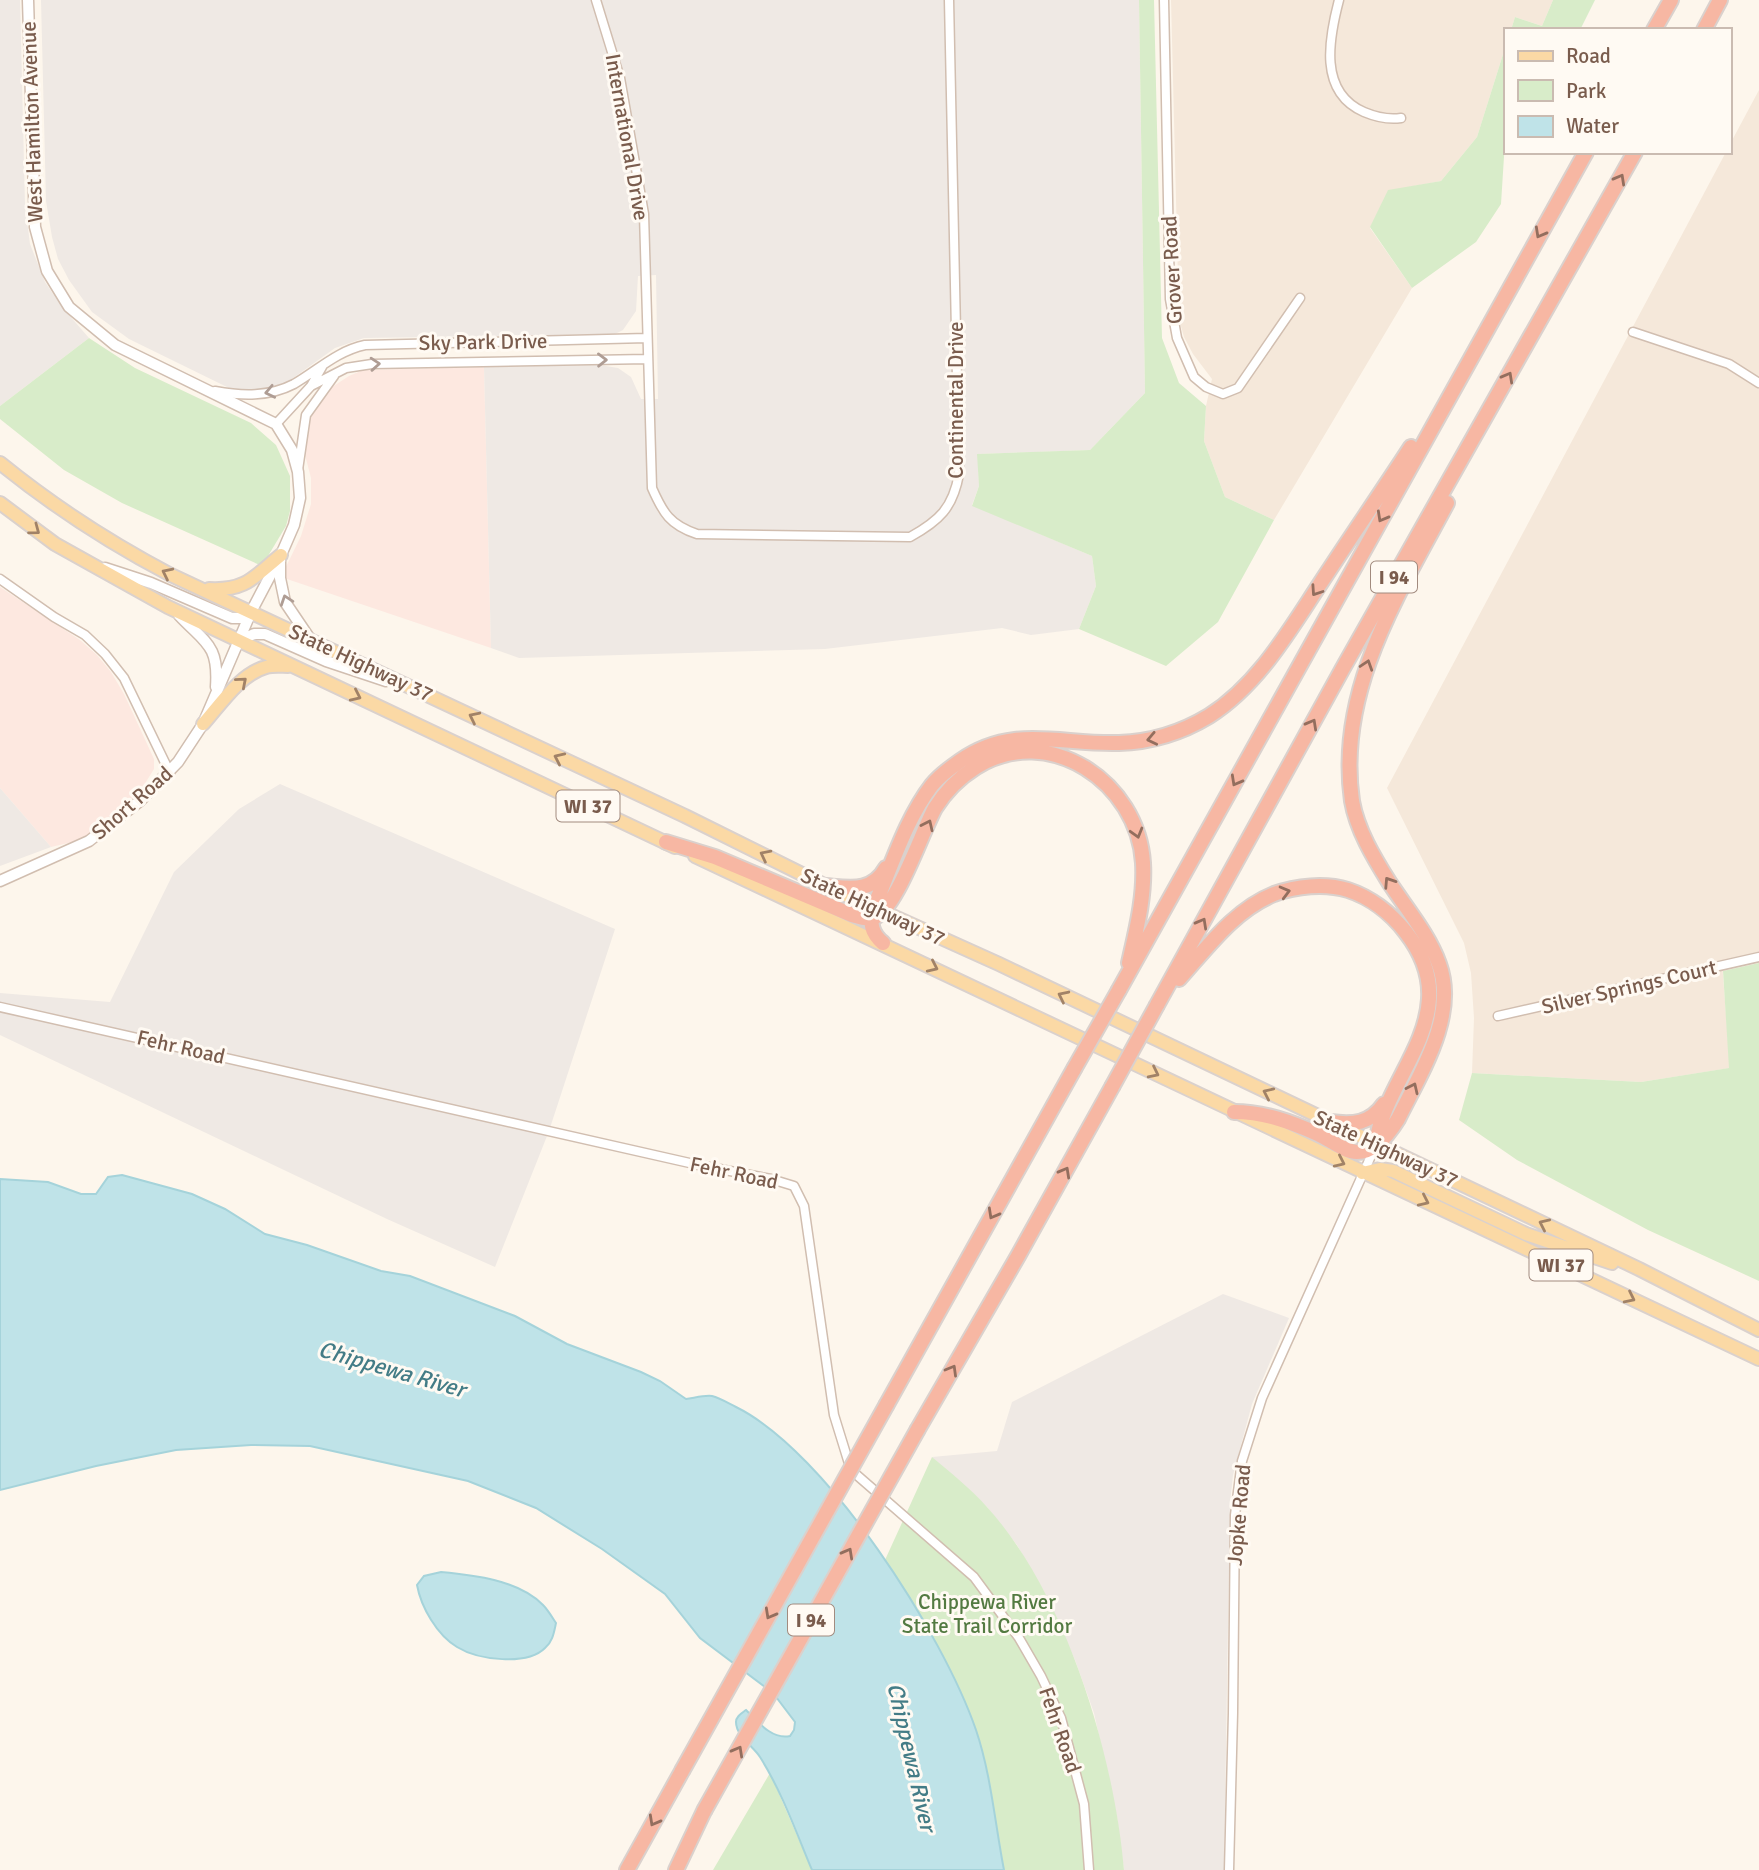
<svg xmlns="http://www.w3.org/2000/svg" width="1759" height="1870" font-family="Signika,sans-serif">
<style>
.residential{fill:#f5e8da}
.commercial{fill:#fde8e0}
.industrial{fill:#efe9e4}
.green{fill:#d8ecc9}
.water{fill:#bfe3e8;stroke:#a5d3da;stroke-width:2}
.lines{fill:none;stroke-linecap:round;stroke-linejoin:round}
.minor-casing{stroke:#d1beb0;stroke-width:11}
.tertiary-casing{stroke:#d1beb0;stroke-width:13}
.primary-casing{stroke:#dad1cd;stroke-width:16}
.motorway-casing{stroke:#dad1cd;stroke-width:18}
.minor{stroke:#fff;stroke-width:8}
.tertiary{stroke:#fff;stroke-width:10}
.primary{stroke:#fbd9a5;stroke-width:12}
.motorway{stroke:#f7b7a3;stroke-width:14}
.motorway-bridge-casing{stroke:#dad1cd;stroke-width:18;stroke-linecap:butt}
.motorway-bridge{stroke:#f7b7a3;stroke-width:14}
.oneway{stroke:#936e5e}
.oneway2{stroke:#af9d94}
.oneway3{stroke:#a18267}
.labels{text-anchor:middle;stroke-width:6;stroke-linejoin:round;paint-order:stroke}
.shield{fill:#fffaf3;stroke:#a28b7f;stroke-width:2}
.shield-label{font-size:19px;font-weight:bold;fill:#7a5c4d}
.street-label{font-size:21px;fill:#7a5c4d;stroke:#fffaf3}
.park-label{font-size:21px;fill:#537a41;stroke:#fffaf3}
.water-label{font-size:23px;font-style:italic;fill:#437c86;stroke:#fffaf3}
</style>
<rect width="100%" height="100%" fill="#fdf6ec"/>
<!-- residential -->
<path class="residential" d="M1171,0h382l-11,26 -27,-9 -4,13h-6v18l-28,89 -36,44 -53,10 -18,37 42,60 -138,232 -49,-23 -21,-56 2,-35 6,-27 -19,-25 -9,-17 -5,-18z
M1759,90v864l-37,8 8,106 -89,14 -169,-9 2,-55 -3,-45 -7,-30 -77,-155 339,-636h3v-6z"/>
<!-- commercial -->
<path class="commercial" d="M484,367l7,281 -210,-71 20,-41 10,-32v-26l-7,-27 2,-22 10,-23 13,-17 20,-13 14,-6z
M0,587l80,53 17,15 14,17 13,22 30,65v10l-15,24 -13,14 -45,33 -30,7 -51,-59z"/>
<!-- industrial -->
<path class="industrial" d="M0,0h20l5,205 5,39 15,38 17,25 27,31 -89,68z
M41,0h1098l6,393 -55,57 -112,4 1,32 -7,19 120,51 4,30 -17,43 -48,6 -29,-7 -177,21 -306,9 -28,-10 -7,-281 116,-2 18,3 13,9 10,22h17l-2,-124 -18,1 -2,35 -13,19 -8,4 -251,4 -29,10 -53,38 -36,5 -17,-3 -100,-49 -37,-27 -23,-32 -11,-21 -6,-22 -6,-36z
M280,784l335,145 -66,202 -54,136 -108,-48 -387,-184v-42l110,9 64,-130 65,-63z
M0,788l51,59 -51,19z
M1223,1294l66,24 -37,86 -19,71 -3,28 -6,367h-100l-7,-53 -23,-104 -19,-53 -28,-63 -30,-52 -30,-38 -55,-50 65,-6 15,-49z"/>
<!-- green -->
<path class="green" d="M1139,0h15l8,338 17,45 27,23 -2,35 21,56 49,23 -56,102 -52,44 -87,-37 17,-43 -4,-30 -120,-50 7,-20 -2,-32 113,-4 55,-57z
M1553,0h42l-15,30h-69l4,-13 27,9z
M1505,48v93l-4,63 -25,38 -64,46 -42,-61 18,-37 53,-9 36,-44z
M89,338l46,30 116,55 25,22 14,31v35l-4,15 -24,40 -140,-63 -58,-33 -64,-51v-13z
M1759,963v318l-111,-51 -131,-70 -58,-40 13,-47 169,9 88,-14 -6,-97z
M932,1457c19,16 39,32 55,50 79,87 127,247 137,363h-120l-28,-139 -15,-37 -24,-48 -52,-86z
M770,1773l42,97h-99z"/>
<!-- water -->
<path class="water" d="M122,1175l70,19 33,15 40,25 42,11 74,26 29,5 105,40 52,28 74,28 19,9 26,18c8,-1 18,-4 26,-3 8,2 16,7 24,11 91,45 207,227 240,323 15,44 19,94 28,140h-192c-16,-38 -30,-78 -52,-113 -7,-11 -24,-21 -24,-35 0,-6 6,-9 10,-12 12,12 26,30 44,26l4,-6 1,-8 -22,-29 -73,-55 -35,-44 -63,-45 -66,-41 -68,-27 -158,-35 -59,-1 -75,5 -80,16 -96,24v-311l48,3 33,12h15l12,-17z
M441,1572c32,3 78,8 102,33 5,5 9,12 13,18 -2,9 -3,18 -11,25 -18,18 -67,12 -88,-1 -20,-12 -36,-40 -40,-62l7,-9z"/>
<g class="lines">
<!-- minor casing -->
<g class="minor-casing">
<path id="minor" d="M596,0l24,78 24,136 8,274c11,25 18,37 45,46l213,3c29,-16 43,-29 49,-63l-10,-474
M1164,0l6,299 7,39 17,39 12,10 17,7 15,-6 62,-90
M1339,0c-10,38 -21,92 25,112 12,5 24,8 37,6
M1633,332l96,32 30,19
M311,386l35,-18 26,-4 275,-5
M215,391c27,5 54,6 79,-7 24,-14 43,-33 71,-39l282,-7
M276,424l35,-38 11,-19
M298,470l8,-55 28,-39
M0,579l54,38 31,18 20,19 19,24 46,95
M0,1007l694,157 77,15 23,7 10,20 30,209 17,55 123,107 45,61 22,38 20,42 23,86 5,66
M1498,1016l261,-59
M1229,1870l4,-157 2,-198 7,-54 20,-63 113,-251"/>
</g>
<!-- tertiary casing -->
<g class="tertiary-casing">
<path id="tertiary" d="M280,559v19l5,24 25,37
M105,568l46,15 81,35h8l11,-6
M179,615c26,28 40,29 37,72
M239,641l15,-7h11l61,27 60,20
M0,881l89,-40 51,-40 38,-39 25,-38 48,-112 30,-57 13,-30 6,-27 -2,-26 -6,-22 -16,-26 -161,-79 -46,-38 -22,-36 -12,-44 -7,-227"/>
</g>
<!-- primary casing -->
<g class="primary-casing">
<path id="primary" d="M0,463c53,43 110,80 171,112l514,241 141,70 173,78 640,305 120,61
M0,503l55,41 113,63 507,240
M209,589c37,2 45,-12 72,-34
M203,724c17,-19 37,-50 63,-57 7,-2 15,-1 22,-1
M695,856l1064,503
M1362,1173l18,-4 13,2 133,63 86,29"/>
</g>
<!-- motorway casing -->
<g class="motorway-casing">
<path id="motorway" d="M1654,30l17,-30
M1704,30l16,-30
M666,842l49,15 137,58c7,2 13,5 21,3 23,-7 49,-87 62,-110 10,-16 25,-31 41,-41 73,-45 162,15 167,96 2,34 -7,68 -14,100
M826,886c24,2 46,7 60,-18
M883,943c-12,-10 -13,-19 -10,-34 18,-41 32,-89 59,-124 8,-10 18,-17 28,-24 53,-37 100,-16 159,-18 32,-1 62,-10 90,-27 49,-31 80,-85 111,-132 30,-46 61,-91 91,-137
M1179,979c28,-31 55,-69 95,-85 22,-8 51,-11 74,-4 43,14 84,62 81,109 -3,52 -47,94 -53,145
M1119,990l467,-838
M1157,1005l186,-337 292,-516
M1234,1112c30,0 57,10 84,22 11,5 27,18 39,18 18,0 33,-20 41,-33 22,-45 60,-103 41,-155 -10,-29 -33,-56 -50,-82 -15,-24 -32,-52 -37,-81 -16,-110 46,-206 95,-298
M1330,1122c23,3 40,2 54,-18
M887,1404l187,-335
M918,1429l100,-173 94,-169
M627,1870l55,-99
M676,1870l28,-59"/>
</g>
<!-- minor -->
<use href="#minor" class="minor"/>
<!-- tertiary -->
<use href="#tertiary" class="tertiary"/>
<!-- primary -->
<use href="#primary" class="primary"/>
<!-- motorway -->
<use href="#motorway" class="motorway"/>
<!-- motorway-bridge casing -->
<g class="motorway-bridge-casing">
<path id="motorway-bridge" d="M1074,1069l45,-79
M1112,1087l45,-82
M682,1771l205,-367
M704,1811l214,-382"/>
</g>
<!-- motorway-bridge -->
<use href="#motorway-bridge" class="motorway-bridge"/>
</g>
<!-- one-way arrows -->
<defs><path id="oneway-chevron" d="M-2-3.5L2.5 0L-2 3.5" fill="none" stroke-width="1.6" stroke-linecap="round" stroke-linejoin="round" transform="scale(1.75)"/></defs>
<g class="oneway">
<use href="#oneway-chevron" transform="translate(1620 179) rotate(-61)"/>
<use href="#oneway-chevron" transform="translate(1540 233) rotate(119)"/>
<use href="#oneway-chevron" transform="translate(1508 377) rotate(-61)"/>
<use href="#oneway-chevron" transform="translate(1382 517) rotate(119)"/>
<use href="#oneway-chevron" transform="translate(1316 591) rotate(124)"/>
<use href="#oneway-chevron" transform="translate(1367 665) rotate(-72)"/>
<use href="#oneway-chevron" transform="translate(1312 724) rotate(-61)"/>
<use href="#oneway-chevron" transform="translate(1152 739) rotate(168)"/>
<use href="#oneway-chevron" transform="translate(1236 781) rotate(119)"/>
<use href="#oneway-chevron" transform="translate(928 825) rotate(-65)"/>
<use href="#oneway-chevron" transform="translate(1137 833) rotate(74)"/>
<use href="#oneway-chevron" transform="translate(1389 882) rotate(-123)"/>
<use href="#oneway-chevron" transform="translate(1285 892) rotate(-15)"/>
<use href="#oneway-chevron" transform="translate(1202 923) rotate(-61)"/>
<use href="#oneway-chevron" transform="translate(1413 1088) rotate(-65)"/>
<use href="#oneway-chevron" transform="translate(1065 1172) rotate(-61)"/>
<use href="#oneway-chevron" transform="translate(993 1214) rotate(119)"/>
<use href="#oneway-chevron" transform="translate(952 1370) rotate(-60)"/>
<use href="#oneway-chevron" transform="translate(848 1553) rotate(-61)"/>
<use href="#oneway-chevron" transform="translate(770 1614) rotate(119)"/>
<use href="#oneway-chevron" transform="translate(738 1751) rotate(-61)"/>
<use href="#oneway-chevron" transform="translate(654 1821) rotate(119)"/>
</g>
<g class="oneway2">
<use href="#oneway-chevron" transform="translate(602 360) rotate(-1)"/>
<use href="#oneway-chevron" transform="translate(375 364) rotate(-4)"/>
<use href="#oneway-chevron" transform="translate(270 392) rotate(168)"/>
<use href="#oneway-chevron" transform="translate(286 600) rotate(-109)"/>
</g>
<g class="oneway3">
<use href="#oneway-chevron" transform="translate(35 530) rotate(37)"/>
<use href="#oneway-chevron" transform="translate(167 573) rotate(-154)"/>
<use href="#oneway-chevron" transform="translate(242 682) rotate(-41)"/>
<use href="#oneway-chevron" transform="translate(356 696) rotate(25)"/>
<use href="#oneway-chevron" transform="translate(474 717) rotate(-154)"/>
<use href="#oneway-chevron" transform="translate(559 758) rotate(-155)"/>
<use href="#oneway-chevron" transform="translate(765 855) rotate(-153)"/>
<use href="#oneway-chevron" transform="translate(933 967) rotate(25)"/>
<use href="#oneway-chevron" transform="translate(1063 996) rotate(-154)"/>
<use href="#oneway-chevron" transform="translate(1154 1073) rotate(26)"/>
<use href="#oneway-chevron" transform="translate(1268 1093) rotate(-155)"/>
<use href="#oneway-chevron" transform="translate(1340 1162) rotate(25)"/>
<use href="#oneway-chevron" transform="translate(1424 1201) rotate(25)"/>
<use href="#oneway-chevron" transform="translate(1544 1224) rotate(-155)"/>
<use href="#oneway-chevron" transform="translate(1630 1298) rotate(26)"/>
</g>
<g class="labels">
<!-- shield labels -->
<g class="shield">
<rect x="1371" y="561.5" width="46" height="31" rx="5"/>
<rect x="556.5" y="790.5" width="63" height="31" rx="5"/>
<rect x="1529.5" y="1249.5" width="63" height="31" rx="5"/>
<rect x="788" y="1604.5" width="46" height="31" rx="5"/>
</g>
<g class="shield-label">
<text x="1394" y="584">I 94</text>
<text x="588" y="813">WI 37</text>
<text x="1561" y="1272">WI 37</text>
<text x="811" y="1627">I 94</text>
</g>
<!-- street labels -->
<g class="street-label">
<text transform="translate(32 122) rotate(-92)" y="7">West Hamilton Avenue</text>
<text transform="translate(627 137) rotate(80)" y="7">International Drive</text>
<text transform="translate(1172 270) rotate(-93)" y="7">Grover Road</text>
<text transform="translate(483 342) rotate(-1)" y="7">Sky Park Drive</text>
<text transform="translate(956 400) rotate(-90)" y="7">Continental Drive</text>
<text transform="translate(361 663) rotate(25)" y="7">State Highway 37</text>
<text transform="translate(132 803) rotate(-41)" y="7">Short Road</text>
<text transform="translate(873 907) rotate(25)" y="7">State Highway 37</text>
<text transform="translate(1629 987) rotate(-13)" y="7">Silver Springs Court</text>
<text transform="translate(181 1047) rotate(13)" y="7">Fehr Road</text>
<text transform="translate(1386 1149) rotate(25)" y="7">State Highway 37</text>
<text transform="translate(734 1173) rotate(12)" y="7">Fehr Road</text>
<text transform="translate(1239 1515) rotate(-85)" y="7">Jopke Road</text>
<text transform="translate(1060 1730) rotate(71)" y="7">Fehr Road</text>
</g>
<!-- park labels -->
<g class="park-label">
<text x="987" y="1609">Chippewa River<tspan x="987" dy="24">State Trail Corridor</tspan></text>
</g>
<!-- water labels -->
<g class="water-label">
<text transform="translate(392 1369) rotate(16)" y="8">Chippewa River</text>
<text transform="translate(912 1757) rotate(77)" y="8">Chippewa River</text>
</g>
</g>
<!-- legend -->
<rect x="1504" y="28" width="228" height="126" fill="#fffaf3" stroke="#cabbb1" stroke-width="2"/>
<rect x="1518" y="51" width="35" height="10" fill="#fbd9a5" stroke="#cabbb1" stroke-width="2"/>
<text x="1566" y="63" font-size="21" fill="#7a5c4d">Road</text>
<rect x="1518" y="80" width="35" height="21" fill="#d8ecc9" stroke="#cabbb1" stroke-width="2"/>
<text x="1566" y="98" font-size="21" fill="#7a5c4d">Park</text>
<rect x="1518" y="116" width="35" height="21" fill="#bfe3e8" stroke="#cabbb1" stroke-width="2"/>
<text x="1566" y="133" font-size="21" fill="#7a5c4d">Water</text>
</svg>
